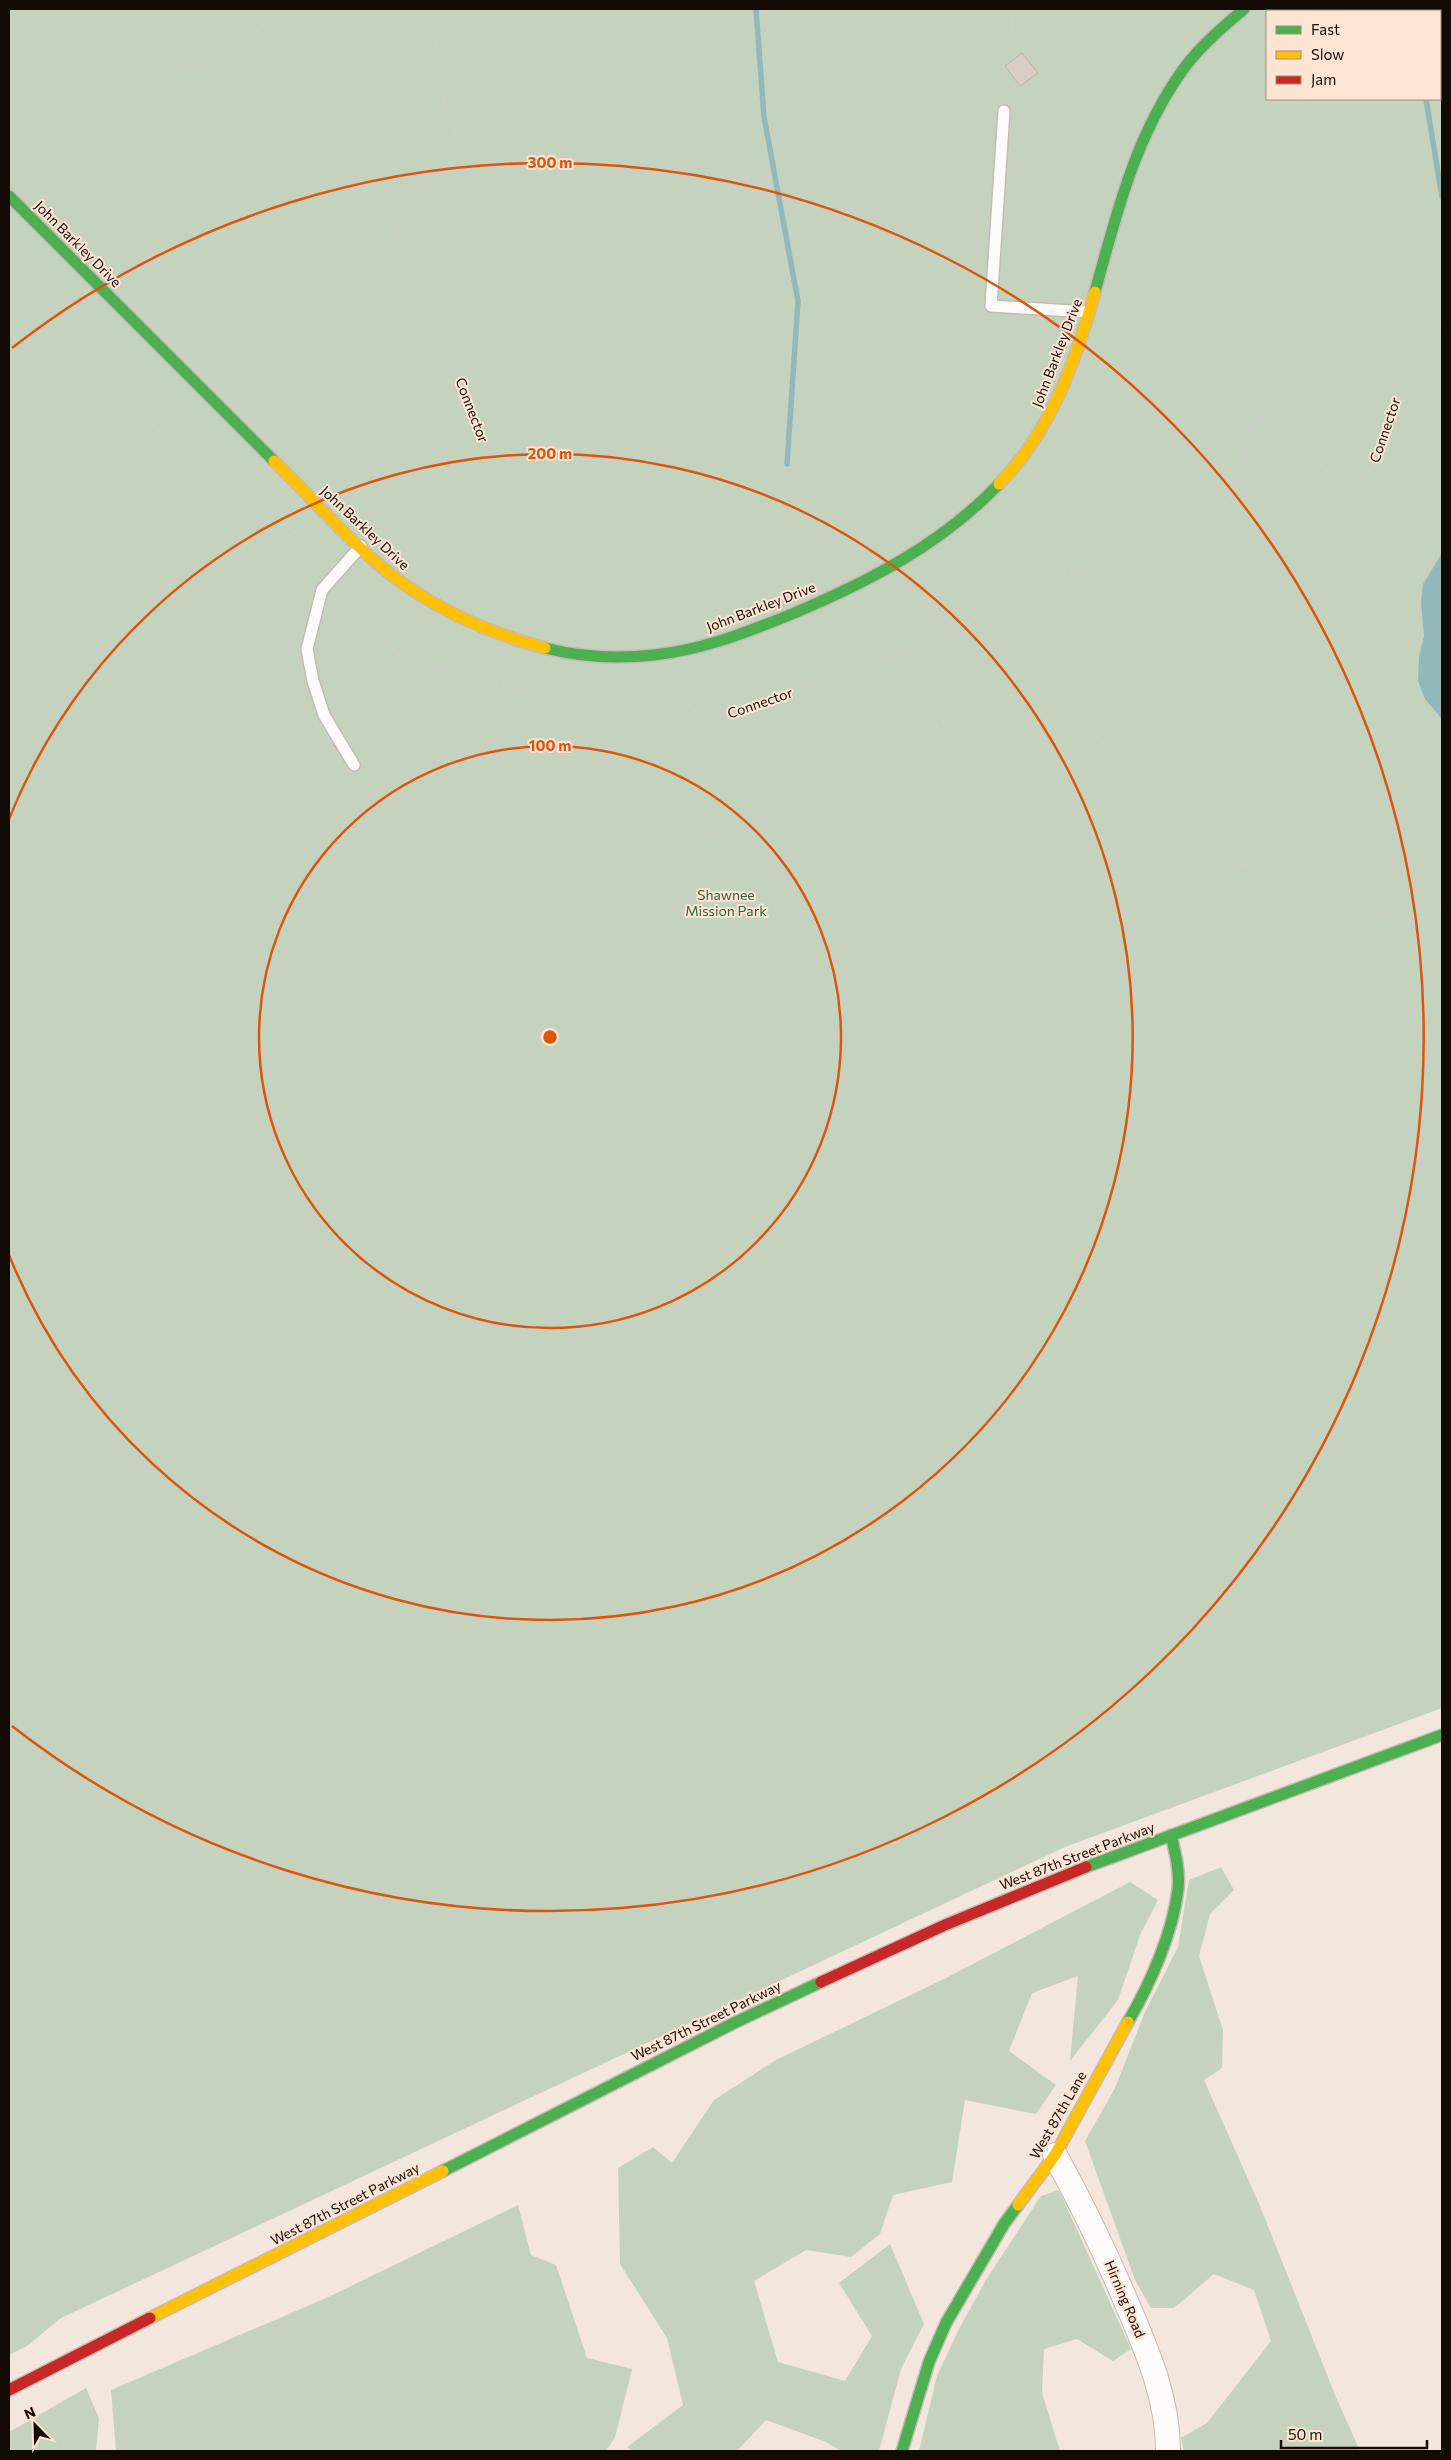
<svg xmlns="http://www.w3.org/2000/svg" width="1451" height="2460" font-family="Commissioner,sans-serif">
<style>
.green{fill:#c5d3be;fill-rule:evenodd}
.water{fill:#93b8bb}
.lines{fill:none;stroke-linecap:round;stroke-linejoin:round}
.stream{stroke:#93b8bb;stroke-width:5.5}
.building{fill:#d8cdc5;stroke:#beb3ac}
.lane-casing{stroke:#c6bbb3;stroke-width:14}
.street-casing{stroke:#c6bbb3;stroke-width:26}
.fast-casing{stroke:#c6bbb3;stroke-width:14}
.slow-casing{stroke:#c6bbb3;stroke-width:14}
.jam-casing{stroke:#c6bbb3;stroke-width:14}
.path{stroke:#d1cdca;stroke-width:3;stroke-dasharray:2.5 4;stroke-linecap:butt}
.lane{stroke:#fdfbfa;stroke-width:11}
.street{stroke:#fdfbfa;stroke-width:24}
.fast{stroke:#4caf50;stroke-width:11}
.slow{stroke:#ffc107;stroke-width:11}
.jam{stroke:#c62828;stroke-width:11}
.ring{fill:none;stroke:#dd550c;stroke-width:2.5}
.labels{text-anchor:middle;stroke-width:4;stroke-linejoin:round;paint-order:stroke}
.street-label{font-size:14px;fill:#140a04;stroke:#fde4d3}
.park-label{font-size:14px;fill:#2c653a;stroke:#fde4d3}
.centre{fill:#dd550c;stroke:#fde4d3;stroke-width:2.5}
.ring-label{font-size:15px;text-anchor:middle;font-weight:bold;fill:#dd550c;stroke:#fde4d3;stroke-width:4;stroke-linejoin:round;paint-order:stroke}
</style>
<rect width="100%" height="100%" fill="#f3e6dd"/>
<!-- green -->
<path class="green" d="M9,9h1433v1699l-377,139 -1004,471 -34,28 -18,9zM1267,11h173v88h-173z
M1221,1867l13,23 -24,24 -11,42 24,74 -1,38 -18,12 56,126 75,189 25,56h-176l-3,-13 26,-15 64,-82 -17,-51 -40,-16 -40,34h-23l-16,-28 -50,-139 30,-53 30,-76 33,-65 11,-67z
M1130,1882l28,18 -18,35 -22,65 -48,61 8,-85 -46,17 -23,58 47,34 -20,29 -71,-14 -13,82 -59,13 -13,39 -29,23 -45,-7 -52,31 24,81 67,19 27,-45 -33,-53 51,-39 34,80 -23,45 -22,82h-38l-15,-9 -60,-22 -29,31h-105l-5,-4 56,-42 -16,-67 -47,-74 -2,-96 35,-21 19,16 42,-63 62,-40 170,-82z
M1059,2190l72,159 -18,12 -36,-22 -33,10 -2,44 18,58h-141l18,-75 22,-47 28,-51 54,-82z
M518,2205l13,50 25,10 31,93 45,11 -17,68 -9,14h-490l-5,-61 213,-91z
M86,2388l13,30 -3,33h-87v-19z"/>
<!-- water -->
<path class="water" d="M1442,553v166l-17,-20 -7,-18 1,-24 5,-21 -3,-33 2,-19z"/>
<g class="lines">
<!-- stream -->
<path class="stream" d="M756,9l8,108 34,184 -11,163
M1416,9v2
M1426,99l16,98"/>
</g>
<!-- building -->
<path class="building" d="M1022,53l16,20 -18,13 -15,-20z"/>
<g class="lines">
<!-- lane casing -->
<g class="lane-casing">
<path id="lane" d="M1004,111l-13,195 97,6
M354,765l-30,-50 -11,-34 -6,-32 15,-59 39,-44"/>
</g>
<!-- street casing -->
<g class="street-casing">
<path id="street" d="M1055,2155c27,49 51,99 73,151 20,47 40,93 40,145"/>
</g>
<!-- fast casing -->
<g class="fast-casing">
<path id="fast" d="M9,196l265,265
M1095,292c21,-77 40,-155 87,-221 17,-24 40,-43 62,-62
M545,648c35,9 73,11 109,7 48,-5 94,-23 138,-41 76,-32 150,-70 207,-130
M1086,1867l356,-132
M1128,2022c22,-38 45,-89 50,-133 2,-18 -3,-37 -7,-54
M443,2171l291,-148 87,-41
M902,2451l27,-89 17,-39 58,-99 14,-19"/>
</g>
<!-- slow casing -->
<g class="slow-casing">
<path id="slow" d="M274,461c39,38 81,87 124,119 44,32 94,54 147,68
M999,484c52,-53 76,-121 96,-192
M1018,2205l37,-50 73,-133
M150,2318l293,-147"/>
</g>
<!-- jam casing -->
<g class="jam-casing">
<path id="jam" d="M821,1982l124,-57 141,-58
M9,2390l141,-72"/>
</g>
<!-- path -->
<path class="path" d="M107,9c18,21 51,54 80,58 20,3 42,-10 57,-22 12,-9 19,-24 28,-36
M423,9c19,25 14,63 21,93 3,10 11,18 11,29 0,11 -3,22 -10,32 -13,21 -50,37 -55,58l12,24 16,17 20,43 6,26 16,49 26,65 3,39 52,87 16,48 4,4 17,5
M1011,9l1,22
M961,120l-3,-26 9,-21 26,-19 19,-23 37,-22
M9,242l10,24 23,31 171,195 31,24 39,8 48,33
M352,577l15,17 12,39 23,27 111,27 26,14 29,24 59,59 47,36 46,16 52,-20 185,-102 53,-18 34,9 49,30 38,31 27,28 35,58 25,10 91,11 70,40 28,10 25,-9 10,-6
M651,679l46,31 23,6 223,-78 26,-15 55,-41 26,-9 46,-2 20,-12 33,-26 23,-8 40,-8 8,-4 16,-25 16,-65 10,-6 15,6 19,23 40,33 12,4 12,-4 11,-8 7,-14 22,-69 14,-17 10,-24 18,-23"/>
<!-- lane -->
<use href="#lane" class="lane"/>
<!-- street -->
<use href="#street" class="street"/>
<!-- fast -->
<use href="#fast" class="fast"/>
<!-- slow -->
<use href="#slow" class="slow"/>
<!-- jam -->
<use href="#jam" class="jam"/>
</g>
<!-- distance rings -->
<g class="ring">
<circle cx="550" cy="1037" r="291"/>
<path d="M9 819A583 583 0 1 1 9 1255"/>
<path d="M12 348A874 874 0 1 1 12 1726"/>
</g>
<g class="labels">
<!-- street labels -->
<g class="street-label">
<text transform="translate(78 244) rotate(45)" y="5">John Barkley Drive</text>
<text transform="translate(1057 353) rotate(-69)" y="5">John Barkley Drive</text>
<text transform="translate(472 410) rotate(69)" y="5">Connector</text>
<text transform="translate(1385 430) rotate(-71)" y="5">Connector</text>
<text transform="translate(365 528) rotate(43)" y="5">John Barkley Drive</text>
<text transform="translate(761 607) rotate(-21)" y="5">John Barkley Drive</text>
<text transform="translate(760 703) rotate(-19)" y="5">Connector</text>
<text transform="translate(1077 1856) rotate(-21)" y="5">West 87th Street Parkway</text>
<text transform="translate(706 2021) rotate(-26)" y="5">West 87th Street Parkway</text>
<text transform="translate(1058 2115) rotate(-60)" y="5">West 87th Lane</text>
<text transform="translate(345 2204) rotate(-27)" y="5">West 87th Street Parkway</text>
<text transform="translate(1125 2299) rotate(67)" y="5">Hirning Road</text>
</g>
<!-- park labels -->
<g class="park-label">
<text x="726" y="900">Shawnee<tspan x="726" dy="16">Mission Park</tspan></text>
</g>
</g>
<circle cx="550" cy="1037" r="8" class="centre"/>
<g class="ring-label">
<text x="550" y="168">300 m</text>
<text x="550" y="459">200 m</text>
<text x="550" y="751">100 m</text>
</g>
<!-- border -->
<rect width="1451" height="2460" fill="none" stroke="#140a04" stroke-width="20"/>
<!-- legend -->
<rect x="1266" y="10" width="175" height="90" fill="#fde4d3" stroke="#a08d80"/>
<rect x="1276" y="26" width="25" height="8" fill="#4caf50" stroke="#a08d80"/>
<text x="1311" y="35" font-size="15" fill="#140a04">Fast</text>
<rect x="1276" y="51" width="25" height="8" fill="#ffc107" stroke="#a08d80"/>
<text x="1311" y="60" font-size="15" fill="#140a04">Slow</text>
<rect x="1276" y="76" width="25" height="8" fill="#c62828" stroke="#a08d80"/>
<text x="1311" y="85" font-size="15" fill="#140a04">Jam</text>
<!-- north arrow -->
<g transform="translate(35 2425) rotate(337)" stroke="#fde4d3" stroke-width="4" paint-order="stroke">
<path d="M0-4L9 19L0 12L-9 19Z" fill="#140a04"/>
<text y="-8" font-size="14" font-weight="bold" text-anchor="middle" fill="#140a04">N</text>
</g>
<!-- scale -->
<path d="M1281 2440v8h146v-8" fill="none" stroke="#140a04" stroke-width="2.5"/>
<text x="1288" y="2440" font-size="15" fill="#140a04" stroke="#fde4d3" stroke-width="4" paint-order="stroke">50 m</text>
</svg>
